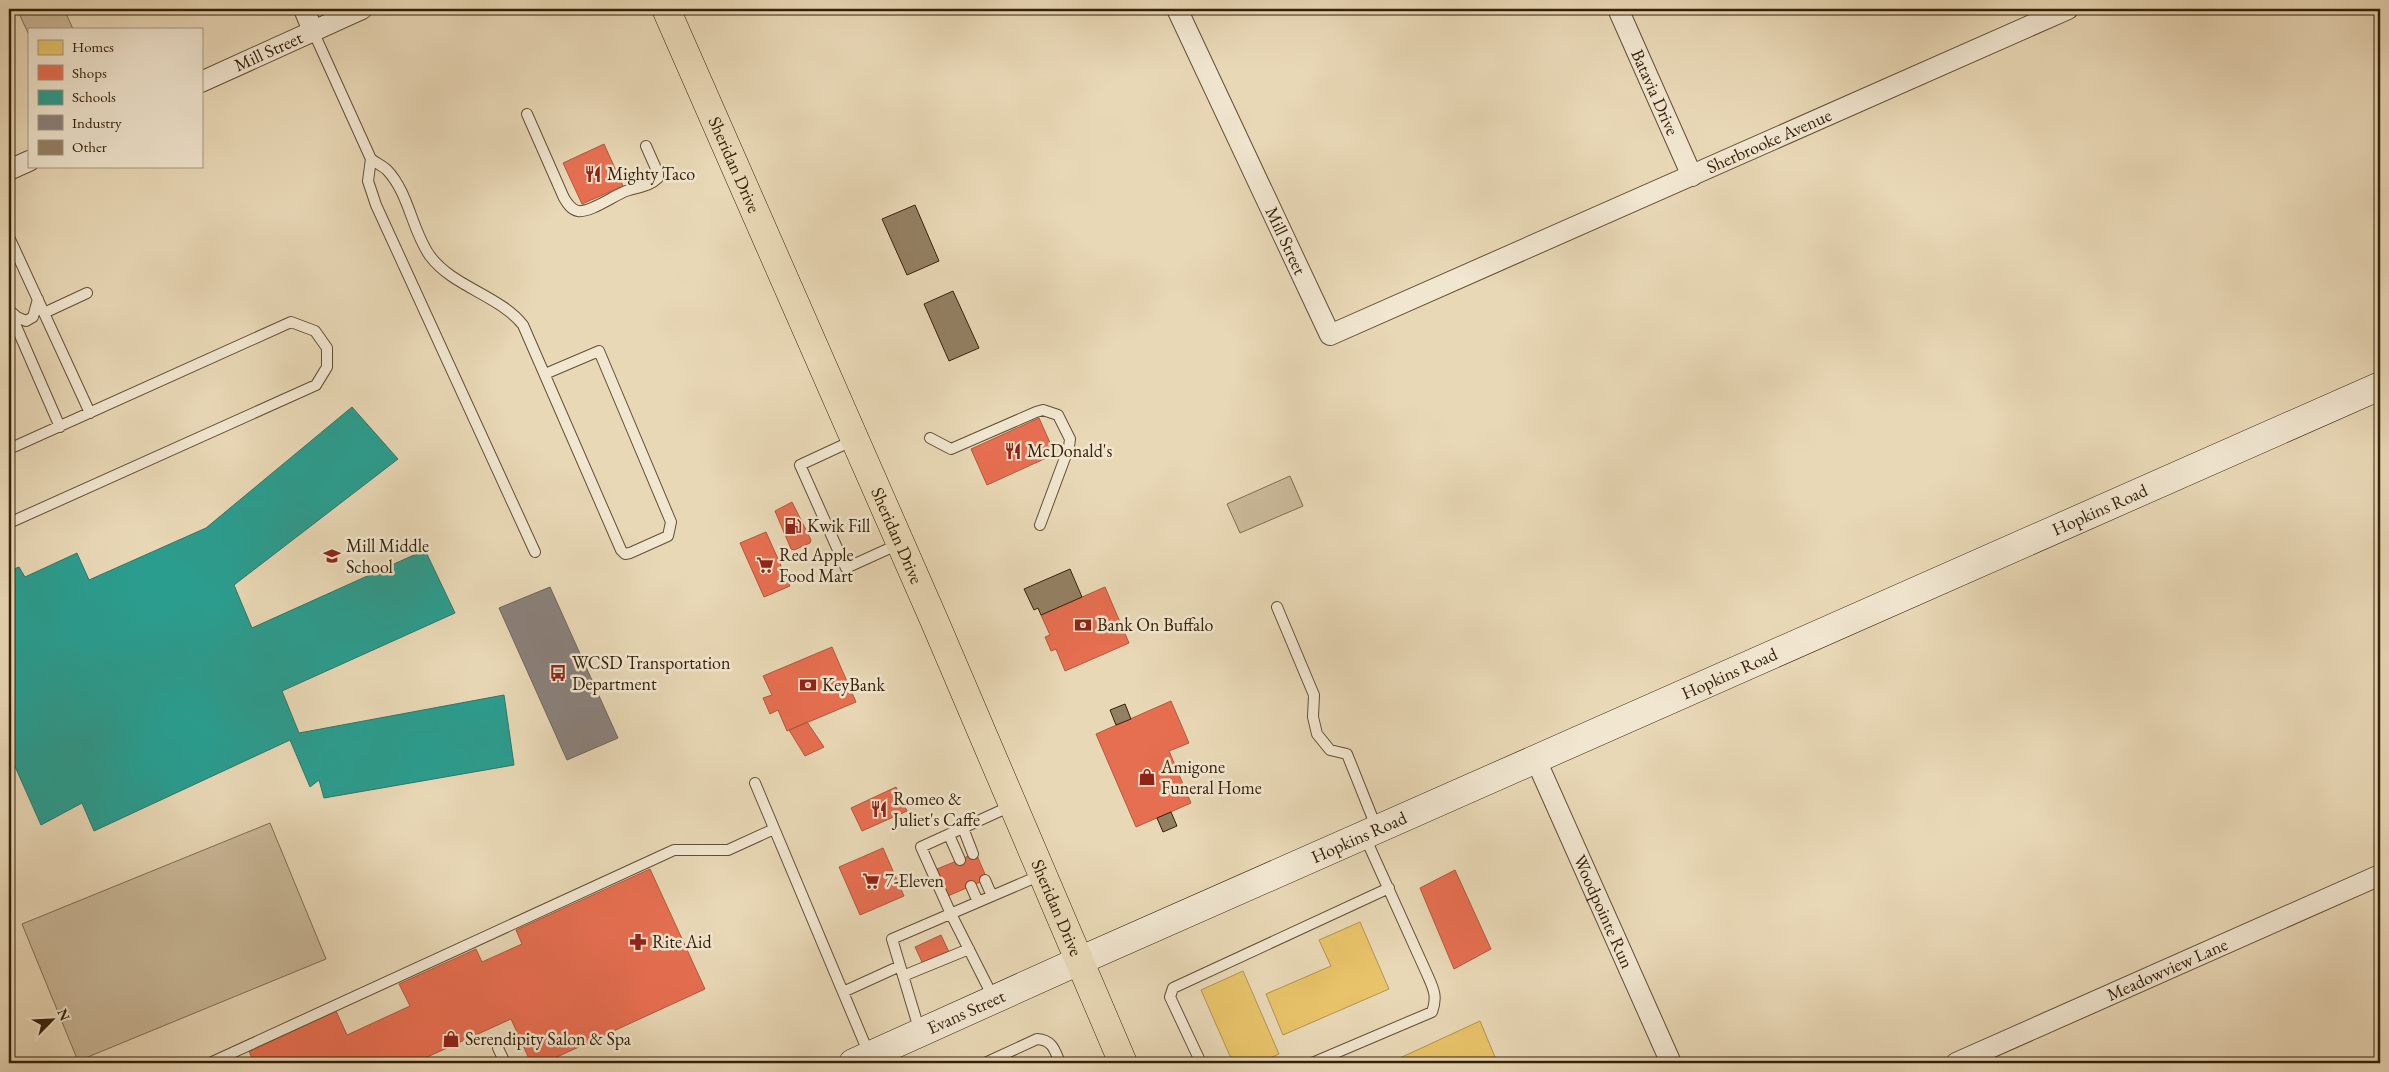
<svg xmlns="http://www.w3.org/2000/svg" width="2389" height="1072" font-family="'EB Garamond',serif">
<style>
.green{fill:#cab999;stroke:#806d51}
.homes{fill:#e9c46a;stroke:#b3934d}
.shops{fill:#e76f51;stroke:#b2583b}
.schools{fill:#2a9d8f;stroke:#2d7867}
.industry{fill:#8a817c;stroke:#70645a}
.building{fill:#938063;stroke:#352109}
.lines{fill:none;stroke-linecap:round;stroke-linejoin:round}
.lane-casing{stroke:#624f34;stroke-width:12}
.street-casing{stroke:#624f34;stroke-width:22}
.secondary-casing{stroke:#352109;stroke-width:29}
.primary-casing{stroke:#352109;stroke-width:29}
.lane{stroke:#f1e6d0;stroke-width:10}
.street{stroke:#f1e6d0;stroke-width:20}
.secondary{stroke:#f1e6d0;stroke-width:28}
.primary{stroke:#e9d8b6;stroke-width:28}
.labels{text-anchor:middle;stroke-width:5;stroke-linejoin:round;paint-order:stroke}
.street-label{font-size:18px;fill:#352109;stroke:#f1e6d0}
.poi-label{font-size:18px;fill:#352109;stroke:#f1e6d0;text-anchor:start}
</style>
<rect width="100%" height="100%" fill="#e9d8b6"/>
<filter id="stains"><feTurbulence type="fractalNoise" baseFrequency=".004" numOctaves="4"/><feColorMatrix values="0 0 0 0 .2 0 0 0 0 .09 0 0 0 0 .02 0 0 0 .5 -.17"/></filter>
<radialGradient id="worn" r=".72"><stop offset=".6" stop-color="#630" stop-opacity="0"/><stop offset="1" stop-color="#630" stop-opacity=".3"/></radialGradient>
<!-- green -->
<path class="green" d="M17,9h47l9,20h-44v6z
M1290,476l13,30 -63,27 -13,-29z
M270,823l56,136 -248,102 -56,-137z"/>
<!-- homes -->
<path class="homes" d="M1360,922l29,67 -106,46 -17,-41 65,-28 -12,-26z
M1243,971l36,83 -20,9h-26l-32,-73z
M1480,1021l15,36 -14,6h-92z"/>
<!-- shops -->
<path class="shops" d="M604,144l19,42 -41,18 -19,-41z
M1039,418l16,36 -68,31 -16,-36z
M792,502l19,38 -1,3 -16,7 -3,-1 -16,-38z
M766,532l24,54 -26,11 -24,-54z
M1105,587l24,56 -64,28 -9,-22 -5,2 -6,-14 5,-2 -9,-20z
M832,647l24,55 -69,29 -9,-21 -8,4 -7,-16 9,-3 -9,-19z
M1171,701l18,42 -20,8 22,52 -55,24 -40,-93z
M807,722l17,25 -19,9 -16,-26z
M896,787l11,24 -45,20 -11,-23z
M883,848l21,48 -44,19 -21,-48z
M976,853l11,26 -39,17 -11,-27z
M650,869l55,120 -161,74h-13l-20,-44 -97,44h-160l-5,-12 87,-40 11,24 63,-29 -11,-22 77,-35 6,13 40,-18 -6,-14z
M1455,870l36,79 -37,20 -34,-81z
M941,935l8,17 -26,12 -8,-17z"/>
<!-- schools -->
<path class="schools" d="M352,407l46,52 -164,126 18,43 173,-78 30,63 -173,78 17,42 205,-38 10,70 -190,33 -5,-18 -9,7 -20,-47 -196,91 -12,-28 -41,22 -32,-72v-182l10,-4 6,10 52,-24 12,27 117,-52z"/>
<!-- industry -->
<path class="industry" d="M550,587l68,151 -51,22 -68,-152z"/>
<!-- building -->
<path class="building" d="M915,205l24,56 -32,14 -25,-56z
M953,291l26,57 -30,13 -25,-57z
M1070,569l12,28 -41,18 -3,-7 -4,2 -10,-21z
M1125,704l6,15 -15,6 -6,-15z
M1171,812l6,14 -14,6 -6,-14z"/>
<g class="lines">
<!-- lane casing -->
<g class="lane-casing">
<path id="lane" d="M313,31l58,128c5,4 12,7 16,11 22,23 25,61 43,86 23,31 69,39 93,69l98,225 4,4 5,-1 38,-17 3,-14 -72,-171 -54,23
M527,114l37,84c3,5 7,12 14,13 12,2 35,-15 48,-20 11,-4 23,-4 32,-13v-5l-12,-27
M371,159l-3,22 8,24 159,347
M9,237l81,176
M9,310l51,117
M9,310l8,7 9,4 7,-4 5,-18
M44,313l43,-20
M930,438l21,11 85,-37 7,-2 15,5 12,24 -1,8 -29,78
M854,440l-54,25 46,103 53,-24
M9,449l282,-127 24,9 12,17v19l-11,18 -307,138
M1277,607l37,88 -1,22 4,17 13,16 17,4 30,75
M755,783l114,271
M963,828l10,26
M949,835l11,25
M985,880l7,16
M971,886l7,16
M903,976l66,-27
M843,992l57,-26
M994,999l-43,-85 -30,-67 90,-41
M920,1032l-28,-93 149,-64
M498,1048l7,15
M210,1063l464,-213h54l46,-21
M985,1063l52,-24c16,1 18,12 23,24
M1201,1063l-31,-66 3,-9 216,-100
M1312,1063l120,-51c6,-16 1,-24 -5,-38l-62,-137"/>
</g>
<!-- street casing -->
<g class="street-casing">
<g id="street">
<path d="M304,9l9,22"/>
<path id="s1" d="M1177,9l153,326 738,-326"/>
<path id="s2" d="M1618,9l74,167"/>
<path id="s3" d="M201,82l161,-73"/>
<path d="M9,170l20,-9"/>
<path id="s4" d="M1536,760l135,303"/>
<path id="s5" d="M1956,1063l424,-188"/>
</g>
</g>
<!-- secondary casing -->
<g class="secondary-casing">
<g id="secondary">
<path id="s6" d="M853,1063l226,-102 1301,-575"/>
</g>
</g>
<!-- primary casing -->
<g class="primary-casing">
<g id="primary">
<path id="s7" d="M666,9l268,611 189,443"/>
</g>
</g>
<!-- lane -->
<use href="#lane" class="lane"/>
<!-- street -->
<use href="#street" class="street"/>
<!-- secondary -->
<use href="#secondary" class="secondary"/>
<!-- primary -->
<use href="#primary" class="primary"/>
</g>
<!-- icons -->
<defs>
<g id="restaurant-bare" transform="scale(1.35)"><path d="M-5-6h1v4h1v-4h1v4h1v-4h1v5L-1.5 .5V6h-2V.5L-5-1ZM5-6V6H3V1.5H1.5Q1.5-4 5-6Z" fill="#8f2418" stroke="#f1e6d0" stroke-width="2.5" paint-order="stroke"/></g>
<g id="fuel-bare" transform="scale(1.35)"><path d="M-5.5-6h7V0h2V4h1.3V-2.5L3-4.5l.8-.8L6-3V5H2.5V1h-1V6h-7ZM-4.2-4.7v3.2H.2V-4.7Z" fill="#8f2418" stroke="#f1e6d0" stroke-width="2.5" paint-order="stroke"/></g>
<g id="school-bare" transform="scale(1.35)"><path d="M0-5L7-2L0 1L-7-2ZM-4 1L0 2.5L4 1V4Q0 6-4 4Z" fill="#8f2418" stroke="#f1e6d0" stroke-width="2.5" paint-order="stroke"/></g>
<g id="supermarket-bare" transform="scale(1.35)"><path d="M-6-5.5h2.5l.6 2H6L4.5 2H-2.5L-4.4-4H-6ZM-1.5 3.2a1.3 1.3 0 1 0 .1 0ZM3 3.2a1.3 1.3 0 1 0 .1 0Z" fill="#8f2418" stroke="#f1e6d0" stroke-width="2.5" paint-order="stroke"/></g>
<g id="bank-bare" transform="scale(1.35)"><path d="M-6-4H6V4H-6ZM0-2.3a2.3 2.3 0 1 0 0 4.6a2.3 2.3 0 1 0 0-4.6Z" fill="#8f2418" stroke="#f1e6d0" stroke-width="2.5" paint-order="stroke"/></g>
<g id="bus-bare" transform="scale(1.35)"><path d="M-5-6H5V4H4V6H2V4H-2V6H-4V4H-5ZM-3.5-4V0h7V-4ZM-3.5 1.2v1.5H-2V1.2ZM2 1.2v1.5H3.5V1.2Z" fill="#8f2418" stroke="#f1e6d0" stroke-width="2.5" paint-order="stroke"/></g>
<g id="shop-bare" transform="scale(1.35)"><path d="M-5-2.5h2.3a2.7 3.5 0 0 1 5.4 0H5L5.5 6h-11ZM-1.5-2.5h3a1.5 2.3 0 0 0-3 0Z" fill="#8f2418" stroke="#f1e6d0" stroke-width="2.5" paint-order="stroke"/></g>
<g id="pharmacy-bare" transform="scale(1.35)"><path d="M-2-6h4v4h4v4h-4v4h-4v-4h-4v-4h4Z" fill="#8f2418" stroke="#f1e6d0" stroke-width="2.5" paint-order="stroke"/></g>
</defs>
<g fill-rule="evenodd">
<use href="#restaurant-bare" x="593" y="174"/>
<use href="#restaurant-bare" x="1013" y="451"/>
<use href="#fuel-bare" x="793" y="526"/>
<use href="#school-bare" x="332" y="556"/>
<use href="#supermarket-bare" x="765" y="565"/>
<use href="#bank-bare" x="1083" y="625"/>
<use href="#bus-bare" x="558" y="673"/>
<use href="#bank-bare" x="808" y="685"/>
<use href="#shop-bare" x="1147" y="777"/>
<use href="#restaurant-bare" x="879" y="809"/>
<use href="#supermarket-bare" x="871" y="881"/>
<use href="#pharmacy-bare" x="638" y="942"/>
<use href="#shop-bare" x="451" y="1039"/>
</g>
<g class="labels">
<!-- street labels -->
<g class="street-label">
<text dy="6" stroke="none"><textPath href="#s3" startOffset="74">Mill Street</textPath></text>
<text dy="6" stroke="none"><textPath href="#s2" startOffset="91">Batavia Drive</textPath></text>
<text dy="6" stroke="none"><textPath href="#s1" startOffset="840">Sherbrooke Avenue</textPath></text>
<text dy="6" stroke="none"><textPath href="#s7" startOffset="170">Sheridan Drive</textPath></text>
<text dy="6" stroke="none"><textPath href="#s1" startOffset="256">Mill Street</textPath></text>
<text dy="6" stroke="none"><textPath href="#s6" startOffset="1364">Hopkins Road</textPath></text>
<text dy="6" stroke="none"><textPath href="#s7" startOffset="575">Sheridan Drive</textPath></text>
<text dy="6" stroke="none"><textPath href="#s6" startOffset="959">Hopkins Road</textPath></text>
<text dy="6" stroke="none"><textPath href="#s6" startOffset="554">Hopkins Road</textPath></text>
<text dy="6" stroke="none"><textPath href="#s7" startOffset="980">Sheridan Drive</textPath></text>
<text dy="6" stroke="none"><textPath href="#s4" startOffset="166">Woodpointe Run</textPath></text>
<text dy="6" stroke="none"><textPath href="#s5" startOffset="231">Meadowview Lane</textPath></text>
<text dy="6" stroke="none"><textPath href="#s6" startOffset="124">Evans Street</textPath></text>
</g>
<!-- poi labels -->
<g class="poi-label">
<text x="607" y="180">Mighty Taco</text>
<text x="1027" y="457">McDonald's</text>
<text x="807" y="532">Kwik Fill</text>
<text x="346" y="552">Mill Middle<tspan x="346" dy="21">School</tspan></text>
<text x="779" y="561">Red Apple<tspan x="779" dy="21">Food Mart</tspan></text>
<text x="1097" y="631">Bank On Buffalo</text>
<text x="572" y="669">WCSD Transportation<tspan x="572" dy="21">Department</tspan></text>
<text x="822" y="691">KeyBank</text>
<text x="1161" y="773">Amigone<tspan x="1161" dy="21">Funeral Home</tspan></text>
<text x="893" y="805">Romeo &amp;<tspan x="893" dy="21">Juliet's Caffe</tspan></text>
<text x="885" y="887">7-Eleven</text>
<text x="652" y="948">Rite Aid</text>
<text x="465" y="1045">Serendipity Salon &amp; Spa</text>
</g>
</g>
<!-- margin -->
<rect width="2389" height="1072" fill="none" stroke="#e9d8b6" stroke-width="30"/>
<rect x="10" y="10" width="2369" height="1052" fill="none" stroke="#352109" stroke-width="2.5"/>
<rect x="15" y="15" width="2359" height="1042" fill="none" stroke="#352109"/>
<!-- legend -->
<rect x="28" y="28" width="175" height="140" fill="#f1e6d0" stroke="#a69780"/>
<rect x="38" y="40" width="25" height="15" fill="#e9c46a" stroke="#a69780"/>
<text x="72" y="52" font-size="15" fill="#352109">Homes</text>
<rect x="38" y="65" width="25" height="15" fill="#e76f51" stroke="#a69780"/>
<text x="72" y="78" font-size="15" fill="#352109">Shops</text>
<rect x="38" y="90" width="25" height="15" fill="#2a9d8f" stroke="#a69780"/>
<text x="72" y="102" font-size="15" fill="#352109">Schools</text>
<rect x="38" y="115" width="25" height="15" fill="#8a817c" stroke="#a69780"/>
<text x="72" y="128" font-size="15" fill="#352109">Industry</text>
<rect x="38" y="140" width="25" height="15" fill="#938063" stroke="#a69780"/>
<text x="72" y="152" font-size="15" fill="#352109">Other</text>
<!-- north arrow -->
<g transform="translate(52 1020) rotate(66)" stroke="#f1e6d0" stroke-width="4" paint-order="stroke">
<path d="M0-4L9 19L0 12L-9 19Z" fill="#352109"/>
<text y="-8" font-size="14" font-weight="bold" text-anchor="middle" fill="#352109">N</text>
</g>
<rect width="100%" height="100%" filter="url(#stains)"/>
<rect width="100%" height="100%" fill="url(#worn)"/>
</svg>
